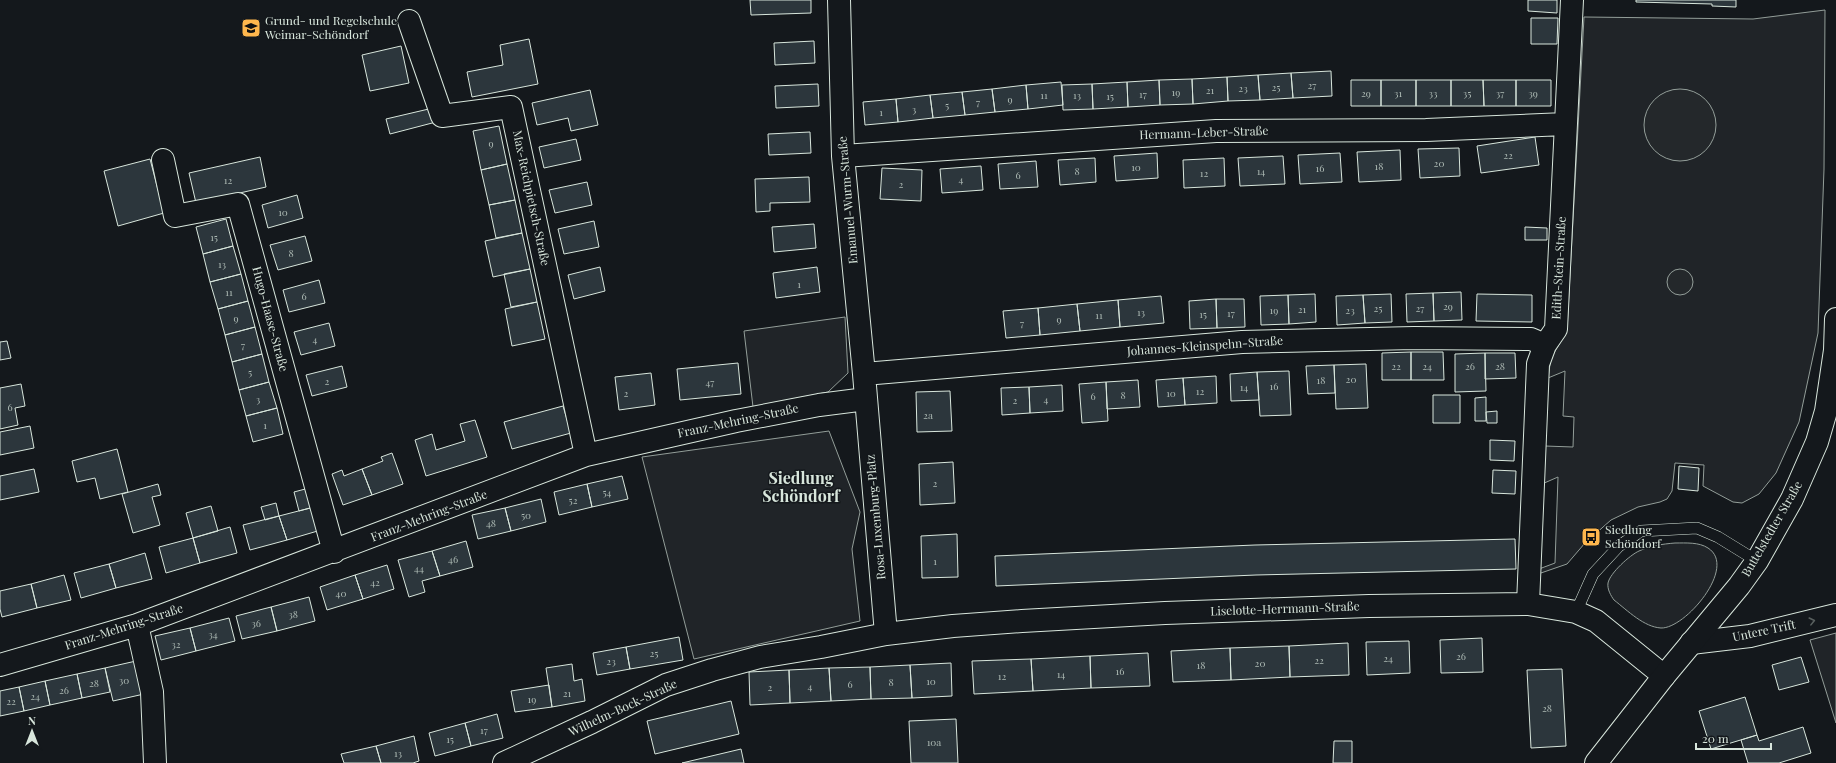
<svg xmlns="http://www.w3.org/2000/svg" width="1836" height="763" font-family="'Playfair Display',serif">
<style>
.green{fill:#202428;stroke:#939e99}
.parking{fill:#24282b;stroke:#939e99}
.building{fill:#2c363c;stroke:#d8e6dc}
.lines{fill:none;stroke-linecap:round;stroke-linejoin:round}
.lane-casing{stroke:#d8e6dc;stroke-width:12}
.street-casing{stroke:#d8e6dc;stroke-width:24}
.primary-casing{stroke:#d8e6dc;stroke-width:24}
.lane{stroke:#14181c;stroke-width:11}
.street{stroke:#14181c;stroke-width:22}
.primary{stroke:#14181c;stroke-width:22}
.oneway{stroke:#59605f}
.labels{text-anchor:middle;stroke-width:3;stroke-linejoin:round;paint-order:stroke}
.number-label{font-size:10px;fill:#adbab4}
.poi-label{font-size:12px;fill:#d8e6dc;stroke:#14181c;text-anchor:start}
.street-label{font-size:12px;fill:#d8e6dc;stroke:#14181c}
.district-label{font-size:16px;font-weight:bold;fill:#d8e6dc;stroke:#14181c}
</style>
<rect width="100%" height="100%" fill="#14181c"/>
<!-- green -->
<path class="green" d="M1825,10l-1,159 -6,164 -19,89 -23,51 -17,21 -17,9 -9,-1 -30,-16 1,-21 -29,-2 -3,28 -5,8 -7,3 -22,5 -27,13 -26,23 -18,21 -29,10 1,-5 16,-6 3,-86 -16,7 3,-38 28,1 1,-30 -11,-1 2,-45 -17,7 3,-20 16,-27 17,-314 169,2z
M845,317l3,56 -20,19 -75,15 -9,-76z
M829,431l31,81 -8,37 8,72 -166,38 -52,-202z
M1675,543c11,0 24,-1 33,5 30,19 -23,81 -47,80 -17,-1 -33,-17 -47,-28 -3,-4 -7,-11 -6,-17 2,-10 22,-28 31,-32 11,-5 23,-7 36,-8z
M1836,633v90l-26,-83z"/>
<!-- parking -->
<path class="parking" d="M1644 125a36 36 0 1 1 72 0a36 36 0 1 1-72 0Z
M1667 282a13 13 0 1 1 26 0a13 13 0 1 1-26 0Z"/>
<!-- building -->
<path class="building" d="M750,0h61v13l-60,2z
M1528,0h29v13l-29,-2z
M1636,0h100v7l-24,-1v-2l-76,-2z
M1531,18h27l-1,26h-26z
M529,39l9,45 -66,13 -5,-25 36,-7 -3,-20z
M814,41l1,22 -40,2 -1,-22z
M401,46l8,37 -39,8 -8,-36z
M1331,71l1,25 -39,2 -2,-25z
M1291,73l2,25 -33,2 -2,-25z
M1258,75l2,25 -32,1 -1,-24z
M1227,77l1,24 -35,3 -1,-25z
M1192,79l1,25 -33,1 -1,-25z
M1159,80l1,25 -32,2 -1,-25z
M1351,80h30v26h-30z
M1381,80h35v26h-35z
M1416,80h35v26h-35z
M1451,80h32l1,26h-33z
M1483,80h33v26h-32z
M1516,80h35v26h-35z
M1061,82l2,23 -35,4 -2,-24z
M1127,82l1,25 -35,2 -1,-25z
M818,84l1,22 -43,2 -1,-22z
M1092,84l1,25 -30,1 -1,-25z
M1026,85l2,24 -33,3 -3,-23z
M992,89l3,23 -30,3 -3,-23z
M590,90l8,35 -27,6 -3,-13 -31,7 -5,-22z
M962,92l3,23 -32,3 -3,-23z
M930,95l3,23 -35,4 -2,-23z
M896,99l2,23 -33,3 -2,-23z
M433,108l3,14 -46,12 -4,-15z
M499,126l8,38 -26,6 -8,-39z
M810,132l1,21 -42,2 -1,-21z
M1535,137l4,28 -58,8 -4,-27z
M576,139l5,21 -37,8 -5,-21z
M1459,148l1,28 -40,2 -2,-29z
M1400,150l1,30 -42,2 -2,-30z
M1157,153l1,25 -42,3 -2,-25z
M1340,153l2,29 -42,2 -2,-29z
M1283,156l2,28 -45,2 -2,-28z
M260,157l6,30 -70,16 -7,-30z
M1095,158l1,24 -36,3 -2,-25z
M1224,158l1,28 -41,2 -1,-28z
M150,159l14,54 -46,13 -14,-55z
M1036,161l2,26 -38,2 -2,-25z
M507,164l8,36 -26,5 -8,-35z
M981,166l2,24 -41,3 -2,-24z
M882,168l40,2 -1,31 -41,-2z
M809,177l1,25 -40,1v8l-14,1 -1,-33z
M587,182l5,23 -37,8 -6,-23z
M297,195l6,23 -35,10 -6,-23z
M515,200l7,33 -26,5 -7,-33z
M226,219l7,27 -30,8 -7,-27z
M594,221l5,26 -35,7 -6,-25z
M814,224l2,24 -42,4 -2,-25z
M1525,227l22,1v12h-22z
M522,233l8,36 -37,8 -8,-36z
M305,236l7,25 -34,9 -8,-25z
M233,246l8,28 -31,8 -7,-28z
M600,267l5,24 -31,8 -6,-24z
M817,267l3,25 -44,6 -3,-25z
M530,269l7,33 -26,5 -7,-33z
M241,274l7,27 -30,8 -8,-27z
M319,280l6,23 -36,9 -6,-22z
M1461,292l1,28 -28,1 -1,-28z
M1433,293l1,28 -27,1 -1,-28z
M1315,294l1,28 -27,2 -1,-29z
M1391,294l1,28 -27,1 -2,-28z
M1477,294l55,1v27l-56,-1z
M1288,295l1,29 -28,1 -1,-29z
M1363,295l2,28 -28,2 -1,-29z
M1161,296l3,27 -44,4 -2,-27z
M1216,299h28l1,28 -28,1z
M1216,299l1,29 -27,1 -1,-28z
M1118,300l2,27 -40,4 -3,-27z
M248,301l7,26 -30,8 -7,-26z
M537,302l8,37 -33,7 -7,-37z
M1077,304l3,27 -40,4 -2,-27z
M1038,308l2,27 -34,3 -3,-27z
M329,323l6,23 -34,9 -7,-23z
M255,327l7,27 -30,8 -7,-27z
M7,341l4,17 -11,2v-18z
M1411,352h32l1,28h-33z
M1411,352v28h-29v-27z
M1485,353h30l1,25 -31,1z
M1485,353l1,38 -31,1v-38z
M262,354l7,28 -30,8 -7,-28z
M738,363l3,31 -61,6 -3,-31z
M1366,364l2,44 -32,1 -2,-44z
M1334,365l1,28 -27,1 -2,-28z
M342,366l5,21 -35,9 -6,-21z
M1289,371l2,44 -31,1 -3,-44z
M1257,372l2,28 -28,1 -1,-27z
M651,373l4,32 -36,5 -4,-33z
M1216,376l1,27 -32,2 -2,-27z
M1183,378l2,27 -27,2 -2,-27z
M1138,380l2,27 -33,2 -1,-27z
M269,382l8,26 -31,8 -7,-26z
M1106,382l2,39 -26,2 -3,-39z
M21,384l4,22 -10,2 3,17 -18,4v-41z
M1062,385l1,26 -33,2 -1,-26z
M1029,387l1,26 -28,2 -1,-27z
M950,391l2,40 -35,1 -1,-40z
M1433,395h27v28h-27z
M1486,397v24h-11v-23z
M563,406l8,27 -59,16 -8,-27z
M277,408l6,26 -30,8 -7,-26z
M1497,411v12h-10l-1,-11z
M475,420l12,37 -61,19 -11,-36 17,-6 4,16 29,-9 -5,-17z
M30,426l4,22 -34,7v-23z
M1490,440l25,1 -1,20 -24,-1z
M117,449l11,43 -28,7 -5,-21 -18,4 -5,-21z
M392,453l11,31 -31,11 -10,-26 21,-8 -2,-4z
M953,462l2,41 -35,2 -1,-41z
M1679,466l20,2 -1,23 -20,-2z
M34,469l5,23 -39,8v-24z
M362,469l10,26 -29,10 -11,-31 10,-4 2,6z
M1493,470l23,1 -1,23 -23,-1z
M622,476l6,23 -36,8 -5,-23z
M158,484l3,11 -9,2 8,28 -27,8 -11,-39z
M587,484l5,23 -33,8 -5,-23z
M309,488l5,19 -15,4 -5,-19z
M541,499l5,23 -35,9 -6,-23z
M276,503l3,13 -14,4 -4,-13z
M211,506l7,25 -25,7 -7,-25z
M314,507l7,23 -34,10 -8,-24z
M505,508l6,23 -33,8 -6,-24z
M279,516l8,24 -37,10 -7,-25z
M230,527l7,26 -37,10 -7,-25z
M957,534l1,43 -36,1 -1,-42z
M193,538l7,25 -34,10 -7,-26z
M1515,539l1,30 -260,6 -260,11 -1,-30 260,-11z
M466,541l7,26 -33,9 -8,-25z
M432,551l8,25 -18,5 3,11 -16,5 -11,-37z
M145,553l7,26 -36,9 -7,-24z
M109,564l7,24 -35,10 -7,-25z
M387,565l7,24 -31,10 -8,-24z
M64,575l7,25 -34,8 -6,-24z
M355,575l8,24 -36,11 -7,-23z
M31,584l6,24 -35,9 -2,-8v-18z
M309,597l6,24 -38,10 -6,-24z
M271,607l6,24 -35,8 -6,-23z
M229,618l6,23 -39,10 -6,-23z
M190,628l6,23 -35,9 -6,-24z
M679,637l4,23 -53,9 -4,-22z
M1482,638l1,34 -42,1 -1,-33z
M1409,641l1,32 -43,2 -1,-33z
M1348,643l1,32 -59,2 -1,-31z
M1289,646l1,31 -59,3 -1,-32z
M626,647l4,22 -33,6 -4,-22z
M1230,648l1,32 -58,2 -2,-31z
M1148,653l2,33 -59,2 -1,-32z
M1090,656l1,32 -58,3 -2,-32z
M1801,657l8,25 -30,8 -7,-25z
M1031,659l2,32 -59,3 -2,-33z
M136,661l8,33 -31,7 -8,-33z
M951,663l1,33 -40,2 -2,-33z
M572,664l2,17 8,-2 3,22 -33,6 -6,-39z
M910,665l2,33 -41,1 -1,-32z
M870,667l1,32 -40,2 -2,-33z
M105,668l5,24 -28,6 -5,-24z
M829,668l2,33 -41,2 -1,-33z
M1562,669l4,77 -35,2 -4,-78z
M789,670l1,33 -40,2 -1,-33z
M77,674l5,24 -32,7 -5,-24z
M45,681l5,24 -26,6 -5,-24z
M549,685l3,22 -37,5 -4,-21z
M19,687l5,24 -24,5v-25z
M1745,697l12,38 -46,14 -12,-38z
M731,701l8,33 -84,20 -8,-33z
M497,714l6,24 -32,8 -6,-23z
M956,719l2,44h-47l-2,-42z
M465,723l6,23 -36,10 -6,-23z
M1803,727l8,26 -32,10h-31l-7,-23 16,-5 2,6z
M414,736l5,25 -6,2h-32l-5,-17z
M1334,741h18v22h-19z
M376,746l5,17h-37l-3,-9z
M741,749l3,14h-62z"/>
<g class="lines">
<!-- lane casing -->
<g class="lane-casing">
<path id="lane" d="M1576,612l17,-38 26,-28 22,-15 56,-3 21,9 39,24"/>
</g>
<!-- street casing -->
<g class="street-casing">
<path id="street" d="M839,0l4,156 21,218 22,260
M409,21l33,95 69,-9 75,348
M843,156l373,-25 210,-1 139,-6
M163,160l12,56 63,-12 96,348
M864,374l378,-32 172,-4 117,1 14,6
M1528,604l10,-240 7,-19 11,-16 16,-329
M137,625l15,67 3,71
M1691,643l59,-7 86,-21
M0,665l137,-40 449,-170 150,-34 83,-16 47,-6
M504,763l88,-41 74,-37 46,-15 48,-13 61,-10 65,-13 67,-8 69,-5 143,-8 204,-7 159,-2 48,8 20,9 68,55"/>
</g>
<!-- primary casing -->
<g class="primary-casing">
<path id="primary" d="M1596,763l68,-87 75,-90 18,-25 35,-62 25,-57 9,-31 9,-61 1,-31"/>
</g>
<!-- lane -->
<use href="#lane" class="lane"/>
<!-- street -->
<use href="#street" class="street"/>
<!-- primary -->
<use href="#primary" class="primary"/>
</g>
<!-- one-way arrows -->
<defs><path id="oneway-chevron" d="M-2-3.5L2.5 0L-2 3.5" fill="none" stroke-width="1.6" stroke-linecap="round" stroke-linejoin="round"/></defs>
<use class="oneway" href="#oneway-chevron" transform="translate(1812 621) rotate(-14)"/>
<!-- icons -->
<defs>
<g id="school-square" transform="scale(1)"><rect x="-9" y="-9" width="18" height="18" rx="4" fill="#ffb74d" stroke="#14181c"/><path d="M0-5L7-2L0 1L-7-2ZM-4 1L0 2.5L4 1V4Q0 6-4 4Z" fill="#111"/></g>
<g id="bus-square" transform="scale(1)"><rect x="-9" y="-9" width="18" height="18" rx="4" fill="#ffb74d" stroke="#14181c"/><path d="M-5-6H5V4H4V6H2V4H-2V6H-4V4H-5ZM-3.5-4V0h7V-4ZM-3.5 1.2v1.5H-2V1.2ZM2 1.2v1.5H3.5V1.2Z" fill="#111"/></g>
</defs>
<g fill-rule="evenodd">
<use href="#school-square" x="251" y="28"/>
<use href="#bus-square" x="1591" y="537"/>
</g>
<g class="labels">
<!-- number labels -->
<g class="number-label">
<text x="1312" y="89">27</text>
<text x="1276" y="91">25</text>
<text x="1243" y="92">23</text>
<text x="1210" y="94">21</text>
<text x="1176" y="96">19</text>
<text x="1366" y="97">29</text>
<text x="1398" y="97">31</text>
<text x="1433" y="97">33</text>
<text x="1467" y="97">35</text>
<text x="1500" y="97">37</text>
<text x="1533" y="97">39</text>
<text x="1143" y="98">17</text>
<text x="1044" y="99">11</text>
<text x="1077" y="99">13</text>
<text x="1110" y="100">15</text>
<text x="1010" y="103">9</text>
<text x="978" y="106">7</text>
<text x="947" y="109">5</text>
<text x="914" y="113">3</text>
<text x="881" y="116">1</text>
<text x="491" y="147">9</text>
<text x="1508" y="159">22</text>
<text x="1439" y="167">20</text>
<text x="1379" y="170">18</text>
<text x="1136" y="171">10</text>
<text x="1320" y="172">16</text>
<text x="1077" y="175">8</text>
<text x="1261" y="175">14</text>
<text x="1204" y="177">12</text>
<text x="1018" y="179">6</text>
<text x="961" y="183">4</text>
<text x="228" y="184">12</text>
<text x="901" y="188">2</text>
<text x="283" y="216">10</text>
<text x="214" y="241">15</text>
<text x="291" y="257">8</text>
<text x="222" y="268">13</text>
<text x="799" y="288">1</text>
<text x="229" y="296">11</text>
<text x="304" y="300">6</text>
<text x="1448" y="310">29</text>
<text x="1378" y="312">25</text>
<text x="1420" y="312">27</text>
<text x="1302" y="313">21</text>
<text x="1274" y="314">19</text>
<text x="1350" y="314">23</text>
<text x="1141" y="316">13</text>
<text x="1231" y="317">17</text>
<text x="1203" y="318">15</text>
<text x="1099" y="319">11</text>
<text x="236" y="322">9</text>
<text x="1059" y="323">9</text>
<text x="1022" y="327">7</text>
<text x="315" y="343">4</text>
<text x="243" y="349">7</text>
<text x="1396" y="370">22</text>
<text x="1427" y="370">24</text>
<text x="1470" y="370">26</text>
<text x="1500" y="370">28</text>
<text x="250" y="376">5</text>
<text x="1351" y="383">20</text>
<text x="1321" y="384">18</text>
<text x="327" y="385">2</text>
<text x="710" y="386">47</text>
<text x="1274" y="390">16</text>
<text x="1244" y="391">14</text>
<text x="1200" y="395">12</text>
<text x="626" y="397">2</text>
<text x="1171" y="397">10</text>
<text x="1123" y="399">8</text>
<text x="1093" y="400">6</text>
<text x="258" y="403">3</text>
<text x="1046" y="403">4</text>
<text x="1015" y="404">2</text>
<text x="10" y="411">6</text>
<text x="928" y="419">2a</text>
<text x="265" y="429">1</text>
<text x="935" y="487">2</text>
<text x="607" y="496">54</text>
<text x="573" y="504">52</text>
<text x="526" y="519">50</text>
<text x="491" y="527">48</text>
<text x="453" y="563">46</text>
<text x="935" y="565">1</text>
<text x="419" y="572">44</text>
<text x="375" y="586">42</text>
<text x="341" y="597">40</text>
<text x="293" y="618">38</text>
<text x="256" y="627">36</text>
<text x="213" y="638">34</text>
<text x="176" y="648">32</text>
<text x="654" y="657">25</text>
<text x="1461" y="660">26</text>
<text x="1388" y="662">24</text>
<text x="1319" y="664">22</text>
<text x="611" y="665">23</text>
<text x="1260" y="667">20</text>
<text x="1201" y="669">18</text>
<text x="1120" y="675">16</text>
<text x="1061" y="678">14</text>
<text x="1002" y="680">12</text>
<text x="124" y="684">30</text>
<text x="931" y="685">10</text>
<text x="891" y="686">8</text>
<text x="94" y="687">28</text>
<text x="850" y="688">6</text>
<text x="810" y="690">4</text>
<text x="770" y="691">2</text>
<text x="64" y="694">26</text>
<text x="567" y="697">21</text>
<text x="35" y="700">24</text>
<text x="532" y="703">19</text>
<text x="11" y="705">22</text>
<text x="1547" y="712">28</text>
<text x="484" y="734">17</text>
<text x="450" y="743">15</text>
<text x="934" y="746">10a</text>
<text x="398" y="757">13</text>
</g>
<!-- poi labels -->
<g class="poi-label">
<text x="265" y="25">Grund- und Regelschule<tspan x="265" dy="14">Weimar-Schöndorf</tspan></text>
<text x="1605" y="534">Siedlung<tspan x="1605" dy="14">Schöndorf</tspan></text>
</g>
<!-- street labels -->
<g class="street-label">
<text transform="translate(1204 133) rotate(-2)" y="4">Hermann-Leber-Straße</text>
<text transform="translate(531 198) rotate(78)" y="4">Max-Reichpietsch-Straße</text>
<text transform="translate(848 200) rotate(-95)" y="4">Emanuel-Wurm-Straße</text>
<text transform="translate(1559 268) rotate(-87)" y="4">Edith-Stein-Straße</text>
<text transform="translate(270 319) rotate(75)" y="4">Hugo-Haase-Straße</text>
<text transform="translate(1205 346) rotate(-4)" y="4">Johannes-Kleinspehn-Straße</text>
<text transform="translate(738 421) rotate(-12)" y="4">Franz-Mehring-Straße</text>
<text transform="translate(429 516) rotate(-21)" y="4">Franz-Mehring-Straße</text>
<text transform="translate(876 517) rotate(-95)" y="4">Rosa-Luxemburg-Platz</text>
<text transform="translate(1772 529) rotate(-60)" y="4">Buttelstedter Straße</text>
<text transform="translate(1285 609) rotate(-2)" y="4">Liselotte-Herrmann-Straße</text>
<text transform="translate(124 627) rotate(-18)" y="4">Franz-Mehring-Straße</text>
<text transform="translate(1764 631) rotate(-12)" y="4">Untere Trift</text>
<text transform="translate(623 708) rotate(-25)" y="4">Wilhelm-Bock-Straße</text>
</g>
<!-- district labels -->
<g class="district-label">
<text x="801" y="484">Siedlung<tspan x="801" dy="18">Schöndorf</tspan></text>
</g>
</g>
<!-- north arrow -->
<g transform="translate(32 731)" stroke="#14181c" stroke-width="3" paint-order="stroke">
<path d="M0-3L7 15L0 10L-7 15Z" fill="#d8e6dc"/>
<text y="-6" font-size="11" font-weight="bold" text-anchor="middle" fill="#d8e6dc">N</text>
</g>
<!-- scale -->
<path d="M1696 743v6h75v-6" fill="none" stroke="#d8e6dc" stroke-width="2"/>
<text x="1702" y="743" font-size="12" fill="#d8e6dc" stroke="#14181c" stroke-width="3" paint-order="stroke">20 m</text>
</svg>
